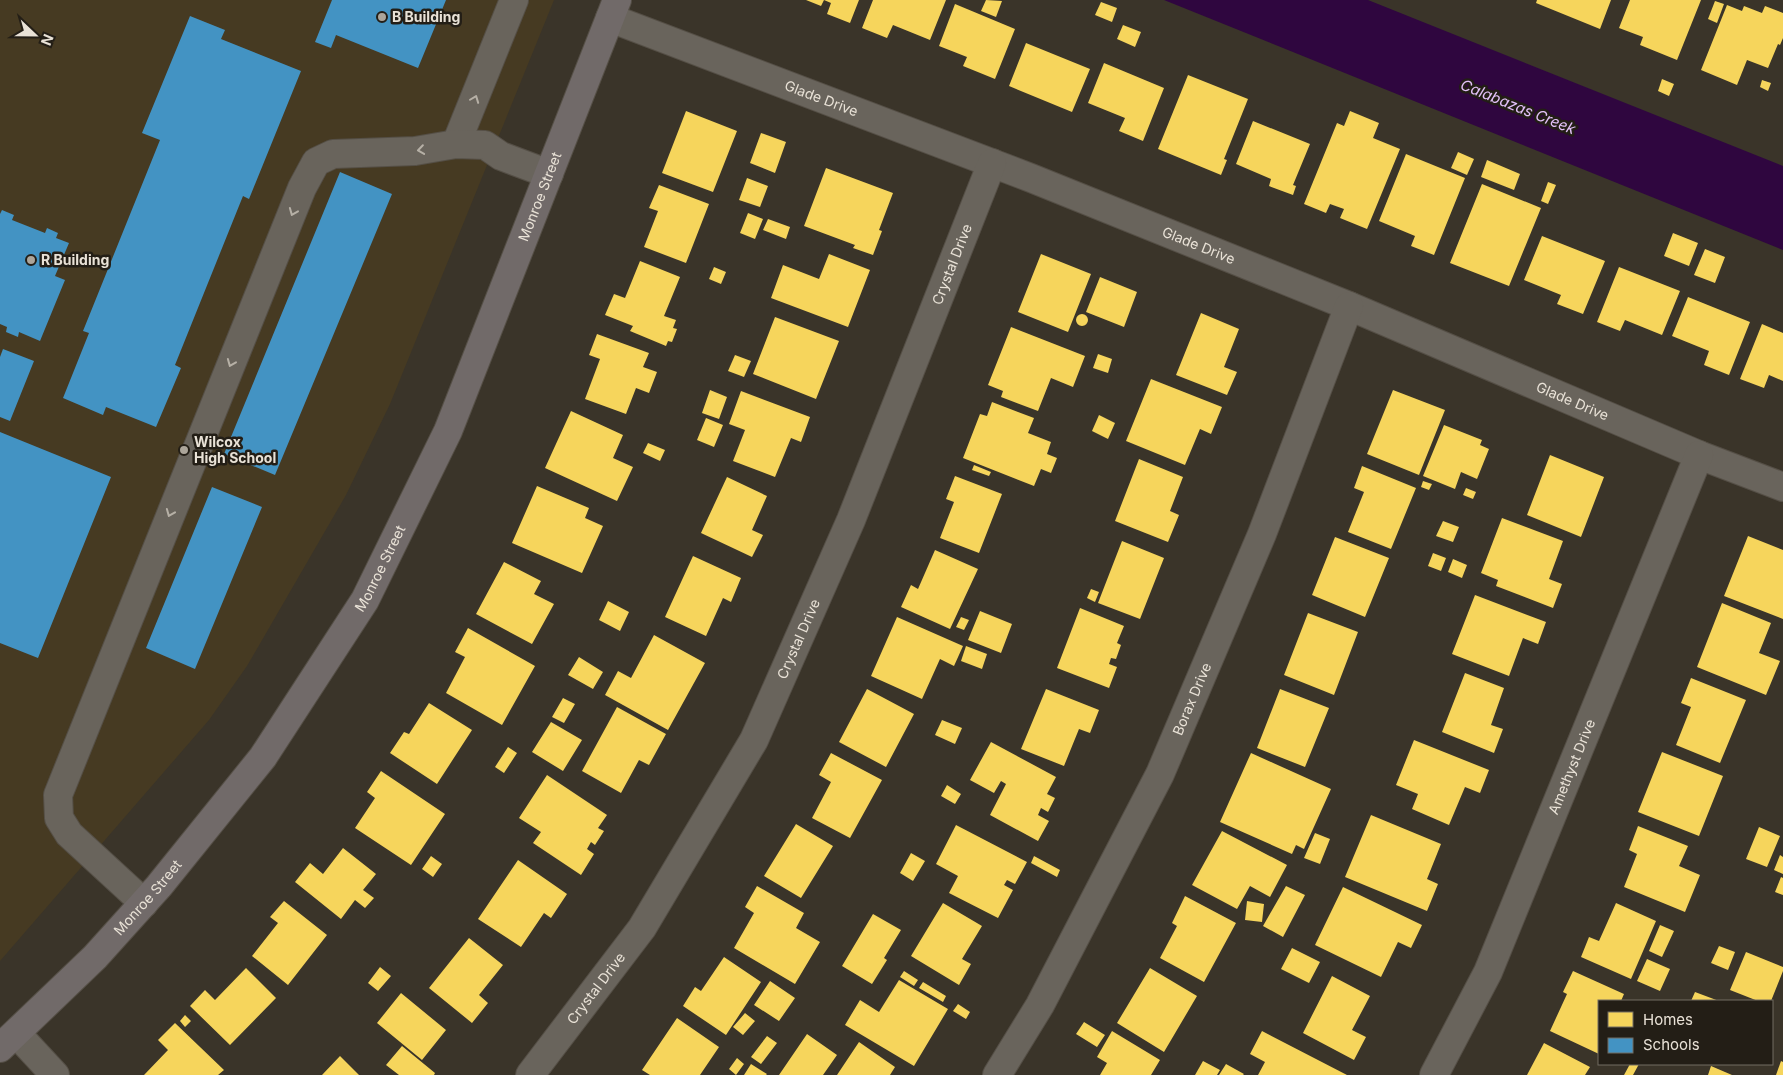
<svg xmlns="http://www.w3.org/2000/svg" width="1783" height="1075" font-family="Inter,sans-serif">
<style>
.built{fill:#463a22}
.water{fill:#2f063f}
.homes{fill:#f6d55c}
.schools{fill:#4393c3}
.lines{fill:none;stroke-linecap:round;stroke-linejoin:round}
.minor-casing{stroke:#554f46;stroke-width:30}
.major-casing{stroke:#554f46;stroke-width:30}
.minor{stroke:#69645c;stroke-width:28}
.major{stroke:#716a69;stroke-width:28}
.oneway{stroke:#b6b0a6}
.poi-dot{fill:#aca59a;stroke:#231e16;stroke-width:2}
.labels{text-anchor:middle;stroke-width:5;stroke-linejoin:round;paint-order:stroke}
.poi-label{font-size:14px;font-weight:bold;fill:#e9e2d7;stroke:#231e16;text-anchor:start}
.street-label{font-size:14px;fill:#e9e2d7;stroke:#231e16}
.water-label{font-size:15px;font-style:italic;fill:#e3c1f9;stroke:#231e16}
</style>
<rect width="100%" height="100%" fill="#3a3429"/>
<!-- built -->
<path class="built" d="M0,0h554l-164,404 -44,91 -99,171 -38,54 -209,241z"/>
<!-- water -->
<path class="water" d="M1164,0h204l415,166v84z"/>
<!-- homes -->
<path class="homes" d="M806,0h18l-3,6z
M824,0h35l-9,23 -23,-9 4,-11z
M873,0h73l-16,40 -37,-15 -6,13 -25,-10z
M986,0l16,1 -6,16 -15,-6z
M1537,0h74l-11,29 -64,-26z
M1630,0h71l-24,60 -37,-15 3,-8 -24,-9z
M1715,1l9,3 -7,19 -9,-4z
M1101,2l16,6 -5,14 -17,-7z
M955,4l60,25 -20,50 -32,-13 4,-9 -28,-11z
M1727,5l15,6 2,-5 18,7 3,-7 18,7v25l-3,7 -2,-1 -10,24 -21,-8 -10,25 -36,-15z
M1123,25l18,7 -6,15 -18,-8z
M1026,43l64,26 -18,43 -63,-26z
M1104,63l60,25 -21,53 -24,-10 6,-13 -37,-15z
M1188,75l60,24 -24,60 3,1 -6,15 -63,-26z
M1662,79l12,5 -5,12 -11,-5z
M1762,80l9,3 -3,8 -8,-4z
M686,111l51,20 -24,61 -51,-19z
M1350,111l29,12 -6,15 27,11 -33,80 -27,-11 4,-9 -14,-5 -4,9 -22,-9 33,-81 7,3z
M1253,121l57,23 -17,41 3,1 -3,9 -24,-9 2,-7 -35,-15z
M761,133l25,9 -11,31 -25,-10z
M1458,152l16,7 -7,16 -16,-7z
M1406,154l59,24 -31,77 -23,-9 4,-10 -36,-15z
M1487,160l33,14 -6,16 -33,-13z
M826,168l67,25 -14,37 3,1 -9,24 -20,-7 2,-3 -51,-19z
M747,178l21,8 -8,21 -21,-7z
M1548,182l8,3 -8,19 -7,-3z
M1482,184l59,24 -32,78 -59,-23z
M659,185l50,19 -23,59 -42,-16 14,-36 -9,-3z
M748,213l15,6 -8,20 -15,-6z
M768,219l22,8 -4,12 -23,-9z
M1673,233l25,10 -9,23 -25,-10z
M1542,236l63,25 -22,53 -26,-10 4,-9 -37,-15z
M1705,249l20,8 -10,26 -21,-8z
M829,254l41,16 -22,57 -77,-29 12,-33 36,14z
M1041,254l50,20 -23,58 -50,-20z
M640,261l40,16 -16,39 12,4 -3,8 4,1 -5,13 -4,-1 -2,5 -36,-15 3,-5 -28,-11 9,-21 11,4z
M714,267l12,5 -5,12 -12,-5z
M1619,267l61,24 -18,44 -37,-15 -5,11 -23,-9z
M1100,277l37,15 -13,35 -38,-15z
M1688,297l62,25 -21,53 -25,-10 5,-14 -37,-15z
M1201,313l38,16 -15,38 13,5 -10,23 -51,-20z
M1076 320a6 6 0 1 1 12 0a6 6 0 1 1-12 0Z
M775,317l64,24 -23,58 -63,-25z
M1762,324l21,9v48l-14,-6 -5,13 -24,-9z
M1011,327l74,29 -12,31 -22,-9 -13,33 -37,-14 2,-6 -15,-6z
M597,334l52,19 -6,14 14,5 -8,21 -13,-5 -10,26 -41,-15 15,-40 -11,-4z
M1098,354l14,5 -4,14 -15,-5z
M735,355l16,6 -7,16 -16,-6z
M1151,379l71,28 -11,27 -11,-5 -15,36 -59,-24z
M710,390l17,7 -8,22 -17,-6z
M1393,390l52,20 -26,65 -52,-21z
M741,391l69,26 -9,25 -10,-4 -16,39 -42,-16 12,-31 -16,-6z
M992,402l42,16 -6,15 23,9 -4,12 10,4 -6,15 -10,-4 -7,17 -71,-28 17,-44 7,2z
M571,411l52,24 -10,23 20,9 -16,34 -72,-33z
M1099,415l16,8 -7,16 -16,-8z
M706,418l17,7 -9,22 -17,-7z
M1444,425l38,15 -2,5 9,4 -12,30 -16,-7 -6,17 -32,-13z
M648,443l17,7 -5,11 -17,-8z
M1550,455l54,22 -23,60 -54,-22z
M1139,459l44,18 -13,34 9,4 -11,27 -53,-21z
M974,465l17,7 -2,4 -17,-6z
M1362,466l54,22 -25,61 -43,-17 16,-40 -10,-4z
M955,476l47,18 -23,59 -39,-15 14,-36 -8,-3z
M727,477l40,19 -15,34 11,5 -11,22 -51,-24z
M1423,481l9,3 -3,6 -8,-3z
M537,486l52,22 -4,10 18,8 -21,47 -70,-30z
M1466,488l10,4 -3,7 -10,-4z
M1502,518l61,23 -14,38 13,5 -9,24 -57,-22 2,-6 -17,-7z
M1443,521l16,6 -6,15 -17,-6z
M1748,536l35,14v69l-59,-23z
M1335,537l54,21 -24,59 -53,-22z
M1122,541l42,17 -24,61 -42,-16z
M935,550l43,19 -28,60 -49,-22 10,-22 7,4z
M1433,553l13,5 -5,13 -13,-5z
M693,556l48,22 -10,24 -8,-4 -17,38 -41,-19z
M1453,559l14,6 -5,13 -14,-6z
M504,562l37,19 -7,13 20,10 -22,40 -56,-30z
M1091,589l8,3 -4,10 -8,-4z
M1475,595l71,27 -8,22 -15,-6 -14,38 -57,-22z
M608,601l21,11 -9,19 -21,-11z
M1722,603l49,20 -12,30 21,8 -14,34 -69,-28z
M1080,608l44,18 -7,17 4,2 -5,14 -5,-1 -2,6 8,3 -8,21 -52,-20z
M980,611l32,13 -11,29 -33,-13z
M1308,613l50,19 -24,63 -50,-20z
M897,617l66,29 -9,20 -14,-7 -18,40 -51,-23z
M961,617l8,3 -5,10 -8,-3z
M468,628l67,38 -33,59 -56,-32 19,-36 -10,-5z
M654,635l51,28 -37,67 -63,-35 13,-24 13,7z
M966,646l21,8 -5,15 -21,-8z
M579,657l24,15 -10,17 -25,-14z
M1465,673l39,15 -13,37 12,4 -9,24 -52,-21z
M1691,678l55,22 -26,63 -44,-18 15,-38 -10,-4z
M867,689l47,25 -28,53 -47,-25z
M1046,689l53,21 -9,23 -11,-4 -15,37 -43,-17z
M1280,689l49,19 -24,59 -48,-19z
M563,698l12,6 -11,19 -12,-6z
M429,703l43,27 -35,54 -47,-31 14,-21 5,2z
M617,707l49,27 -17,31 -10,-5 -18,33 -39,-22z
M942,720l20,8 -7,16 -20,-9z
M551,722l31,18 -19,31 -31,-19z
M1414,740l75,30 -9,23 -15,-6 -16,38 -37,-16 6,-15 -22,-9z
M991,742l65,35 -9,17 8,4 -7,14 -7,-4 -3,7 11,6 -11,20 -48,-26 16,-31 -5,-3 -7,12 -24,-13z
M508,747l9,6 -13,20 -9,-6z
M1662,752l61,24 -24,60 -61,-24z
M831,753l51,27 -32,58 -38,-20 19,-36 -12,-7z
M1251,753l80,36 -27,60 -8,-4 -4,9 -72,-32z
M381,771l64,43 -34,51 -56,-37 20,-30 -8,-6z
M547,775l60,40 -9,13 6,3 -9,14 -4,-3 -4,7 7,5 -13,21 -48,-32 8,-11 -22,-14z
M947,785l14,9 -6,10 -14,-8z
M1371,815l70,29 -14,35 11,5 -11,27 -82,-34z
M796,824l37,22 -32,52 -37,-22z
M956,825l71,37 -12,22 -8,-4 -3,5 9,5 -15,28 -49,-25 9,-17 -22,-12z
M1638,826l50,20 -9,20 21,9 -15,37 -61,-25 13,-33 -8,-4z
M1759,827l21,9 -13,31 -21,-8z
M1222,831l65,34 -17,32 -20,-11 -13,23 -45,-24z
M1315,833l15,6 -10,25 -16,-6z
M343,848l33,26 -13,16 11,8 -9,10 -10,-8 -14,19 -46,-37 15,-19 13,11z
M911,853l14,8 -12,20 -13,-8z
M1780,855l3,2v17l-9,-4z
M431,856l11,8 -9,13 -11,-8z
M1034,856l26,14 -3,7 -26,-14z
M518,860l49,34 -16,24 -7,-5 -23,34 -43,-28z
M1781,877l2,1v17l-8,-3z
M757,886l47,27 -8,15 24,14 -25,42 -61,-36 20,-35 -9,-6z
M1286,886l19,9 -22,42 -20,-11z
M1343,887l79,38 -11,23 -13,-6 -17,35 -66,-32z
M1185,896l51,27 -32,59 -44,-24 17,-32 -5,-3z
M284,901l43,34 -39,50 -36,-29 26,-33 -8,-6z
M1247,901l17,3 -2,18 -17,-2z
M943,903l39,23 -20,33 9,5 -12,21 -48,-29z
M1616,903l40,18 -25,58 -50,-22 8,-20 10,4z
M873,914l28,16 -17,28 3,2 -15,24 -30,-18z
M1660,925l14,6 -12,26 -13,-6z
M469,938l34,27 -24,30 9,8 -16,20 -43,-35z
M1719,946l16,6 -7,18 -17,-7z
M1292,948l28,14 -11,21 -28,-14z
M1746,952l37,15v4l-12,30h-13l-28,-11z
M724,957l37,25 -35,53 -43,-29 12,-19 6,4z
M1647,959l23,10 -10,22 -23,-10z
M380,967l11,9 -13,15 -10,-8z
M246,968l30,30 -46,47 -40,-39 15,-16 10,10z
M1150,968l47,28 -33,56 -47,-29z
M904,971l14,9 -4,6 -14,-9z
M1573,971l51,23 -3,7h-22v53l-49,-23 17,-37 -4,-2z
M1332,976l38,20 -18,34 14,7 -12,23 -51,-27z
M899,980l49,29 -34,57 -69,-41 15,-25 19,12z
M770,981l25,17 -16,23 -25,-16z
M923,982l23,14 -3,6 -24,-14z
M1695,992l24,9h-28z
M401,993l45,37 -24,30 -45,-37z
M958,1004l12,8 -4,7 -13,-8z
M745,1013l10,8 -12,14 -10,-8z
M185,1015l6,6 -6,6 -5,-6z
M677,1018l42,29 -19,28h-50l-8,-5z
M1084,1022l21,13 -8,12 -21,-13z
M175,1023l49,47 -6,5h-74l24,-25 -10,-10z
M1112,1031l48,29 -9,15h-51l7,-12 -10,-6z
M1262,1031l85,44h-89l7,-13 -15,-8z
M807,1034l30,21 -14,20h-44z
M767,1036l10,7 -16,21 -10,-7z
M859,1042l36,25 -5,8h-53z
M1544,1043l46,24 -5,8h-58z
M402,1046l33,27 -1,2h-35l-13,-10z
M340,1056l19,19h-37z
M737,1058l7,6 -8,11 -7,-6z
M1203,1061l17,9 -3,5h-22z
M1781,1061l2,1v13h-7z
M751,1064l16,10 -1,1h-22z
M1226,1064l18,10 -1,1h-24z
M1630,1064h9l-6,11h-9z
M1711,1066l21,9h-24z"/>
<!-- schools -->
<path class="schools" d="M332,0h114l-28,68 -82,-33 -5,13 -16,-6z
M190,16l35,14 -4,9 80,32 -52,128 -6,-3 -68,169 6,3 -25,59 -50,-20 -3,8 -40,-17 26,-65 -6,-2 77,-191 -18,-7z
M340,172l52,22 -117,281 -51,-21z
M2,210l12,5 -2,5 33,13 2,-5 11,5 -2,5 13,5 -14,33 10,4 -25,61 -21,-9 -1,5 -12,-5 1,-5 -7,-3v-110z
M3,349l31,12 -24,60 -10,-4v-60z
M0,432l111,45 -73,181 -38,-15z
M212,487l50,20 -67,162 -49,-21z"/>
<g class="lines">
<!-- minor casing -->
<g class="minor-casing">
<g id="minor">
<path id="s1" d="M610,18l421,160 318,128 350,149 84,32"/>
<path d="M456,144l58,-144"/>
<path d="M144,903l-75,-69 -10,-16 -1,-23 244,-607 14,-26 17,-8 82,-3 41,-7 29,1 16,11 48,18"/>
<path d="M17,1034l38,41"/>
<path id="s2" d="M530,1075l112,-147 112,-188 97,-220 141,-357"/>
<path id="s3" d="M997,1075l43,-70 120,-231 102,-240 87,-228"/>
<path id="s4" d="M1434,1075l54,-103 211,-517"/>
</g>
</g>
<!-- major casing -->
<g class="major-casing">
<g id="major">
<path id="s5" d="M0,1048l95,-91 64,-71 104,-129 102,-157 83,-169 169,-431"/>
</g>
</g>
<!-- minor -->
<use href="#minor" class="minor"/>
<!-- major -->
<use href="#major" class="major"/>
</g>
<!-- one-way arrows -->
<defs><path id="oneway-chevron" d="M-2-3.5L2.5 0L-2 3.5" fill="none" stroke-width="1.6" stroke-linecap="round" stroke-linejoin="round" transform="scale(1.25)"/></defs>
<g class="oneway">
<use href="#oneway-chevron" transform="translate(475 99) rotate(-69)"/>
<use href="#oneway-chevron" transform="translate(421 150) rotate(172)"/>
<use href="#oneway-chevron" transform="translate(293 212) rotate(112)"/>
<use href="#oneway-chevron" transform="translate(231 363) rotate(112)"/>
<use href="#oneway-chevron" transform="translate(170 513) rotate(112)"/>
</g>
<!-- markers -->
<g class="poi-dot">
<circle cx="382" cy="17" r="5"/>
<circle cx="31" cy="260" r="5"/>
<circle cx="184" cy="450" r="5"/>
</g>
<g class="labels">
<!-- poi labels -->
<g class="poi-label">
<text x="392" y="22">B Building</text>
<text x="41" y="265">R Building</text>
<text x="194" y="447">Wilcox<tspan x="194" dy="16">High School</tspan></text>
</g>
<!-- street labels -->
<g class="street-label">
<text dy="5" stroke="none"><textPath href="#s1" startOffset="226">Glade Drive</textPath></text>
<text dy="5" stroke="none"><textPath href="#s5" startOffset="1020">Monroe Street</textPath></text>
<text dy="5" stroke="none"><textPath href="#s1" startOffset="631">Glade Drive</textPath></text>
<text dy="5" stroke="none"><textPath href="#s2" startOffset="919">Crystal Drive</textPath></text>
<text dy="5" stroke="none"><textPath href="#s1" startOffset="1036">Glade Drive</textPath></text>
<text dy="5" stroke="none"><textPath href="#s5" startOffset="615">Monroe Street</textPath></text>
<text dy="5" stroke="none"><textPath href="#s2" startOffset="514">Crystal Drive</textPath></text>
<text dy="5" stroke="none"><textPath href="#s3" startOffset="424">Borax Drive</textPath></text>
<text dy="5" stroke="none"><textPath href="#s4" startOffset="338">Amethyst Drive</textPath></text>
<text dy="5" stroke="none"><textPath href="#s5" startOffset="211">Monroe Street</textPath></text>
<text dy="5" stroke="none"><textPath href="#s2" startOffset="109">Crystal Drive</textPath></text>
</g>
<!-- water labels -->
<g class="water-label">
<text transform="translate(1518 107) rotate(22)" y="5">Calabazas Creek</text>
</g>
</g>
<!-- legend -->
<rect x="1598" y="1000" width="175" height="65" fill="#231e16" stroke="#726c63"/>
<rect x="1608" y="1012" width="25" height="15" fill="#f6d55c" stroke="#726c63"/>
<text x="1643" y="1025" font-size="15" fill="#e9e2d7">Homes</text>
<rect x="1608" y="1038" width="25" height="15" fill="#4393c3" stroke="#726c63"/>
<text x="1643" y="1050" font-size="15" fill="#e9e2d7">Schools</text>
<!-- north arrow -->
<g transform="translate(35 35) rotate(112)" stroke="#231e16" stroke-width="4" paint-order="stroke">
<path d="M0-4L9 19L0 12L-9 19Z" fill="#e9e2d7"/>
<text y="-8" font-size="14" font-weight="bold" text-anchor="middle" fill="#e9e2d7">N</text>
</g>
</svg>
